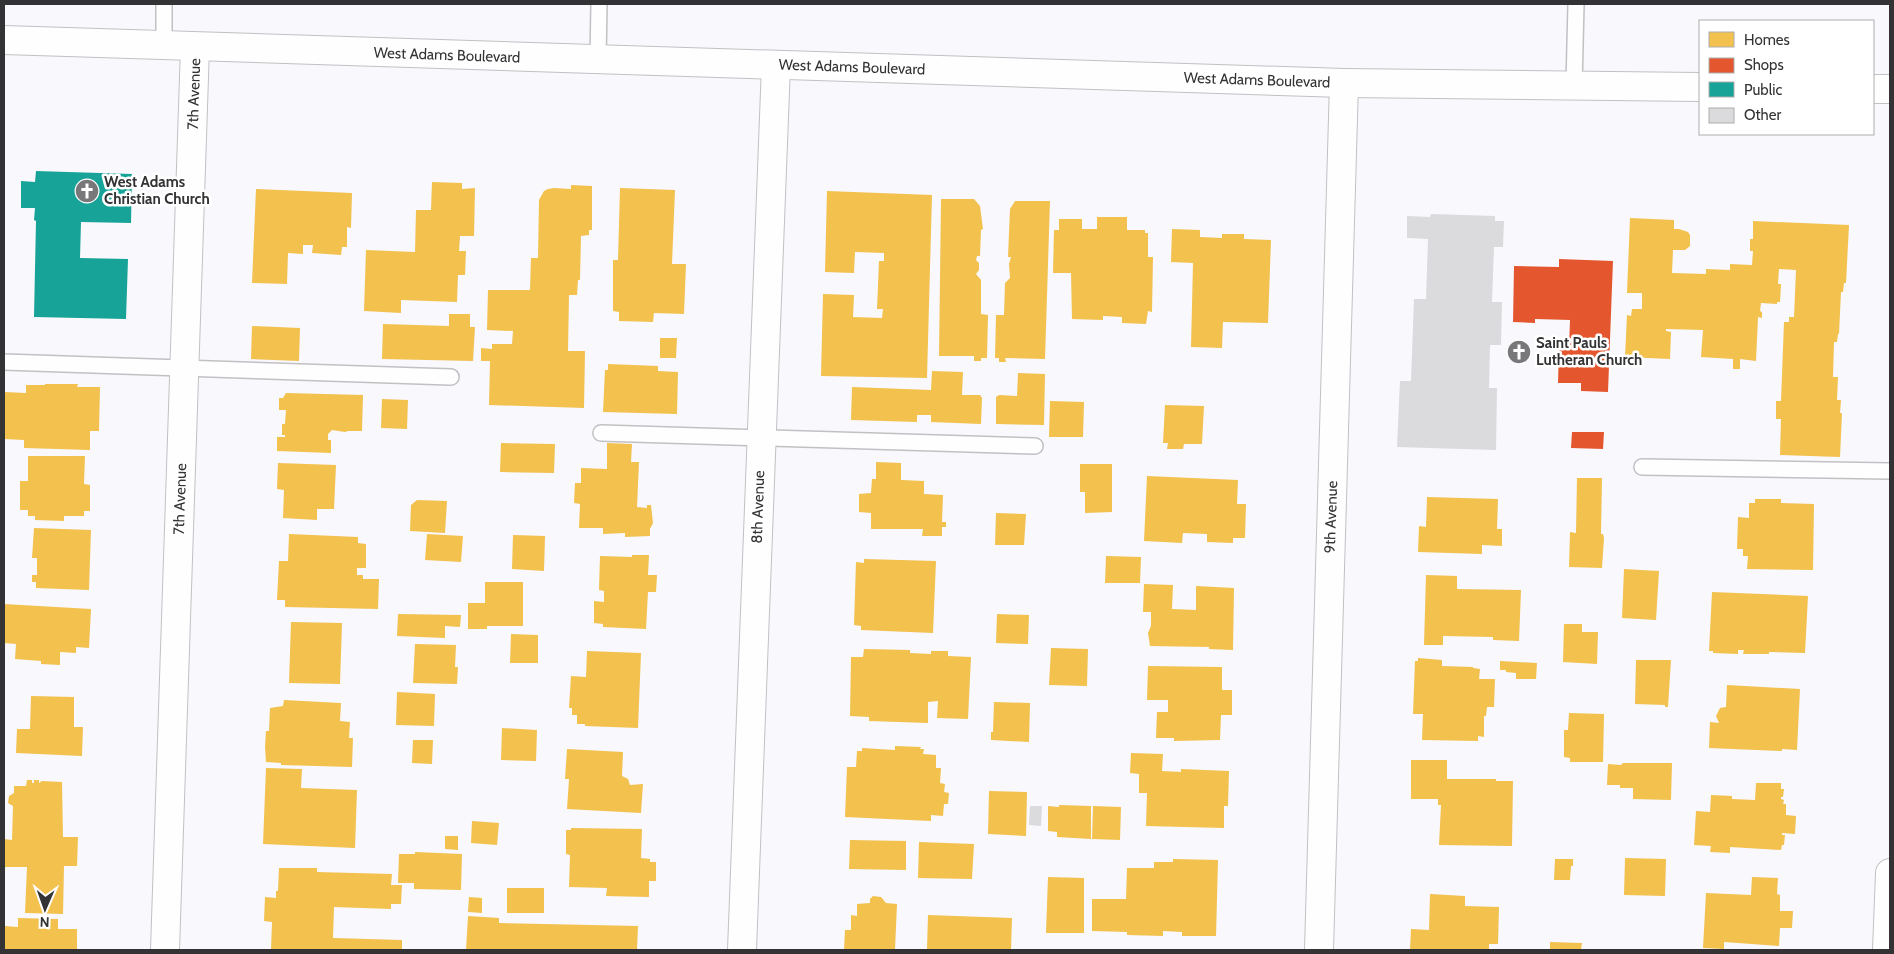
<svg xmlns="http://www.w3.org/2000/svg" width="1894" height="954" font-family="Cabin,sans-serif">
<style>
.homes{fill:#f2c14e}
.shops{fill:#e4572e}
.public{fill:#17a398}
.building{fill:#dbdadd}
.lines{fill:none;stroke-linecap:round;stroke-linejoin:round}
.lane-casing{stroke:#c1c0c3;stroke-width:18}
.street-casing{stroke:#c1c0c3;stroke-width:30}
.secondary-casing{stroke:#c1c0c3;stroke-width:30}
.lane{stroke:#fefeff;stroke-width:15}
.street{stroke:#fefeff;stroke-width:28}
.secondary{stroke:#fefeff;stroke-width:28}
.labels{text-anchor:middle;stroke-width:5;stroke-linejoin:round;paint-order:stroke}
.street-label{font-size:15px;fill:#333335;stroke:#fff}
.poi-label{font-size:15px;font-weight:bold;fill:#333335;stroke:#fff;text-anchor:start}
</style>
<rect width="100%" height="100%" fill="#f9f8fc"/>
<!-- homes -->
<path class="homes" d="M432,182l30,1v6l13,-1 -1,48h-14l-1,15h7l-1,24h-7l-1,27 -56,-2v13l-37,-2 2,-61 49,2 1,-42h15z
M571,185l21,1v44h-3v5l-8,1 -1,44h-2l-1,15h-8l-1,56h17l-1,57 -95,-3 1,-44h-9v-13l11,1v-5h20l1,-13 -26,-1 1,-40h42l1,-32h7l1,-58 5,-9 4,-2 6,-1 17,1z
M620,188l55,2 -3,74h14l-2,50 -30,-1 -1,9 -34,-1v-9l-6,-1v-51h5z
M256,189l96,4 -1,35 -4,-1v20h-5l-1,8 -29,-2 1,-8h-10v9l-15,-1 -1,31 -35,-1z
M827,191l105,4 -5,183 -106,-2 2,-82 31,1 -1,22 29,1 1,-9h-6l2,-48h5v-8l-29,-1 -1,21 -29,-1z
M941,199h33l6,7 3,23 -2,1 -1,26h-3l-1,4 3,3v7l-3,4 5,6v34l7,1 -1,43h-6v3h-7v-5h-35z
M1015,201h35l-5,158 -40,-1 1,4h-7v-4h-4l1,-43h8l1,-32 5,-5 -1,-14 2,-7h-3l2,-48z
M1097,217h30v13h18v3h3v24h5l-1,55 -4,-1 -2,13 -24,-1v-6l-19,-1v4l-31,-1 -1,-46h-18l1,-43h5v-11h23v10h15z
M1630,218l44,2v9h5l9,3 2,3v11l-5,4h-12l-1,23 34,1v-5l24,1v-6l22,1 1,-14h-3v-12h3v-18l96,4 -3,58h-2l-1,9h-2l-2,42h-1l-1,8h-3l-1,35h5l-1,23h4l-1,13h2l-2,44 -60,-2 1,-36h-5v-18h5l3,-79h5v-5h5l2,-47 -17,-1 -1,15h3l-1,18h-3v2l-16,-1 -1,8 2,1v6l-4,-1 -2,44 -16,-2v10h-7v-10l-32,-2 2,-27 -37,-1v2l5,1 -1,27 -45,-2 2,-42 4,1 1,-7h10v-16h-15z
M1172,229l28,1v7l22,1v-4h22v5l27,1 -3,83 -45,-1 -1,26 -31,-1 2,-84 -22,-1z
M449,314h21v13h5l-2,34 -91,-2 1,-35 66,2z
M252,326l48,2 -1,33 -48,-2z
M660,338h17l-1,20h-16z
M608,364l50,2v5l20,1 -1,42 -74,-2 2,-42h3z
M932,371l31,1 -1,23h18l2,3 -1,26 -50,-2v-7h-14v7l-66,-2 1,-33 79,3z
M1018,373l27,1 -1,51 -48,-1v-27l3,-2 18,1z
M45,384h33l-1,3h23l-1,44h-9v19l-66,-2v-8l-20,-1v-47l22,1v-8h19z
M286,393l77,2 -1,36h-14l-3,1 -13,-2 -4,4v6h3v13l-54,-2v-14h8v-2h-3v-11h3l1,-14h-7v-12h4z
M382,399l26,1 -1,29 -26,-1z
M1050,401l34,1 -1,35h-34z
M1165,405l39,1 -2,38h-18l-1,5h-16l1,-6h-5z
M501,443l54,1 -1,29 -54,-1z
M607,443l25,1 -1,18h8l-2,45 10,1v-3h4l2,18 -3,6v7l-25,1v-4l-22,1v-6h-24l1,-24 -6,-1 1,-20h6v-15l26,1z
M28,456h57l-1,28 6,1v26h-6v5h-20v5l-29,-1v-4h-7v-6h-8v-29h8z
M876,462l25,1v17l23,1v13l19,1 -1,27h4v5h-4v9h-20l1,-7h-52v-16l-12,-1v-18l12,-1 1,-14h4z
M278,463l58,2 -2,44h-17v11l-34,-2 1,-28 -7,-1z
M1080,464h32v48l-27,1v-21h-5z
M1147,476l91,4 -1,24h9l-1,34h-12v5l-26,-1v-8l-24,-1 -1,10 -38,-2z
M1577,478h25l-1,56h2l1,4 -2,30 -33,-1 1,-35 6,1z
M1427,497l71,2 -1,30h5v17l-20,-1v9l-64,-2 1,-26 7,1z
M1755,499h26v4l33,1 -1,66 -66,-1 1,-13h-5v-7h-6l1,-32 11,1v-15h6z
M417,500l30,1 -2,32 -35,-2 1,-26z
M996,513l30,1 -2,31h-29z
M34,528l57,2 -2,60 -53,-2v-6h-4v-7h5v-17h-5z
M289,534l69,3v6l8,1v24h-9v7h6v4h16l-1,30 -93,-2v-7h-8l2,-39h9z
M427,534l36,2 -2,26 -36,-2z
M513,535l32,1 -1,35 -32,-2z
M632,555h17l-1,20h9l-1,17h-8l-2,37 -43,-2v-3l-9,-1v-22l10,1v-11l-5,-1 1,-34 32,1z
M1106,556l35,1 -1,26h-35z
M864,559l72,2 -3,72 -72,-3v-4l-7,-1 2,-63 8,1z
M1624,569l35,2 -3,49 -34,-2z
M1426,575l31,1v13l64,1 -2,51 -26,-1v-3l-50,-1v9h-19z
M485,582h38v44h-36v3h-19v-26h17z
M1144,584l29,1 -1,24 24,1v-24l38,2 -1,62 -24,-1v-2l-59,-1 -2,-13 3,-7v-14h-8z
M1712,592l96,4 -3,57 -36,-1v2h-26l1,-4h-6v4l-25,-1v-2h-4z
M4,604l87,5 -2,39 -13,-1v6l-16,-1v13l-19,-1v-3l-26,-2 1,-15 -12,-1z
M398,614l63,1 -1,12 -15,-1v12l-48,-2z
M997,614l32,1 -1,29 -32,-1z
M291,622l51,1 -2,61 -51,-1z
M1564,624h18v8h16l-1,32 -34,-2z
M511,634l27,1v28h-28z
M415,644l41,1 -1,22h3l-1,17 -44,-1z
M1051,648l37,1 -1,37 -38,-1z
M864,649l46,1v3l21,1v-3h17v5l23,1 -3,62 -31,-1 1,-17 -10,1v21l-59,-2v-4l-19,-1 1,-59h12z
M587,651l54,2 -3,75 -53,-2v-2h-8v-9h-5v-7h-3l2,-32 15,1z
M1418,658l24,2v6l31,1v1l7,1 -1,10h16l-1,28h-7l-1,9h-2v21l-6,-1v5l-56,-1 1,-26h-10l2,-53h3z
M1636,660h35l-3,47h-3v-2l-30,-1z
M1500,661l37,2 -1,16h-20v-6l-10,-1v-2h-6z
M1148,666l74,1v23h10v25h-11l-1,25 -46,1v-3h-18l1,-26h11v-12h-21z
M1727,685l73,4 -3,61 -15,-1v2l-73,-3 1,-26 9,1 -3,-7 4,-8 6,-1z
M397,692l38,2 -1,32 -38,-1z
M31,696l43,1v30h9l-1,29 -66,-3 1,-24h13z
M284,700l57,3 -1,18 10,1 -1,16h4l-1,29 -71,-2v-2l-15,-1 -1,-15 1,-16h3l1,-23 13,-2z
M994,702l36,1 -1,39 -38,-2v-8h2z
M1569,713l35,1 -1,48h-33v-4l-6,-1v-27h4z
M502,728l35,2 -1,31 -35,-1z
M413,740h20l-1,24 -20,-1z
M895,746l26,1 -1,2h4l-1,5 13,1v13h5l-1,15 5,1 -1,8 5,1 -1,11h-4l-1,12 -12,-1v6l-86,-4 2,-50h9l1,-16h5v-3l33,2z
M567,749l56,3 -1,24 6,3 2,6 13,-1 -2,29 -74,-4 2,-30h-4z
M1131,753l32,1 -1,17 19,1v-3l48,2 -1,35h-4v22l-78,-2 1,-33h-8v-19l-9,-1z
M1411,760h36v19h49v2h17l-1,65 -73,-1 2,-40h-3v-6h-27z
M1623,763h49l-1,37 -38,-1v-11h-13v-3h-13l1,-21 13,1z
M266,768l36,1 -1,19 56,2 -2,58 -92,-4z
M27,780h5v3h2v-3h5v3l3,-2 20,1 1,55h15l-1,29h-13l-1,48 -38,-1 2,-46h-23v-28l8,1 1,-34 -5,-3 1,-7 5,-3v-7h12z
M1756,783h25v6h3l-1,8h-2v2l3,1 -1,4h3v11l10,1 -1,18 -13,-1v2h3l-1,10h-2l-1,5 -51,-3v6l-20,-1 1,-6 -17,-1 2,-34 14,1 1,-17 21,1v3l23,1z
M989,791l38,1 -1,44 -38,-2z
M1059,805l32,1v33l-34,-2v-5l-9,-1v-25l11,1z
M1093,806l28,1 -1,33 -28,-1z
M472,821l27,2 -2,22 -26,-2z
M571,828l71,1 -1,29 9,1v3h6v19h-7v16l-43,-1 1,-8 -38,-1 1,-32 -4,-1v-24h5z
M445,836h13v14l-13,-1z
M850,840l56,1v29l-57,-1z
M919,842l55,2 -2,35 -54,-1z
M415,852l47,2 -1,36 -47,-1v-6h-16l1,-29h16z
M1625,858l41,1 -1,37 -41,-1z
M1173,859l45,1 -2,76h-34v-4l-19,-1v5l-36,-1v-3l-35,-1v-32h34l1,-31h27v-6h19z
M1555,859h18v7h-2l-1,14h-16z
M279,868h38v4l75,2 -1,11h11l-1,19h-10v5l-57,-2 -1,31 69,2v10h-131l1,-28 -8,-1 1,-24 11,1v-7h2z
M1048,877l36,1v55h-38z
M1752,877l26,1 -1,16 3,1v16h13l-1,17h-12l-1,18 -55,-4v7l-21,-1 3,-55 45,2z
M507,888h37v25h-37z
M1430,894l35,2v10l34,1 -1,37h-9v6h-79l1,-21 18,1z
M873,896l8,1 5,6 11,1 -2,46h-51l1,-20h6v-15l6,1v-12l13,-1v-4z
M469,897l13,1v15l-14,-1z
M928,915l84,3 -1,32h-84z
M468,916l31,2v5l139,3 -1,24h-171z
M18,918l40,1v10h19v21h-73v-24l14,1z
M1550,942l32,1 -1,7h-31z"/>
<!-- shops -->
<path class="shops" d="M1559,259l54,2 -5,131 -27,-1v-8h-23l1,-36 10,1 1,-28 -35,-1v4l-22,-1 1,-56 45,1z
M1572,432h32l-1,17 -32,-1z"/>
<!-- public -->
<path class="public" d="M36,171l96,3 -1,49 -50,-1 -1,36 48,1 -2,60 -92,-2 2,-96 -2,-1 1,-12h-14v-27l14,1z"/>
<!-- building -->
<path class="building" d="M1431,214l64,2v5h9l-1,26h-9l-2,55h10l-1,43h-11l-1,43h8l-1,62 -99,-3 3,-66h11l3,-82h12l2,-60 -21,-1v-22l23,1z
M1030,806h12l-1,20 -12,-1z"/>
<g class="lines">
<!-- lane casing -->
<g class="lane-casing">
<path id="lane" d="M164,46v-42
M598,60l1,-56
M1574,86l2,-82
M4,362l447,15
M601,433l434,13
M1642,467l248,4"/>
</g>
<!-- street casing -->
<g class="street-casing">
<path id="street" d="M165,950l30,-903
M742,950l34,-885
M1319,950l25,-867"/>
</g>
<!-- secondary casing -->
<g class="secondary-casing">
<path id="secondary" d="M4,40l1340,43 356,4
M1873,89h17
M1887,950l3,-77"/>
</g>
<!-- lane -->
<use href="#lane" class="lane"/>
<!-- street -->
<use href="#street" class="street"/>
<!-- secondary -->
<use href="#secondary" class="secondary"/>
</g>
<!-- icons -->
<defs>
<g id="church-disc" transform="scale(1.25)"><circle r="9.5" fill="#78787b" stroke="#fff"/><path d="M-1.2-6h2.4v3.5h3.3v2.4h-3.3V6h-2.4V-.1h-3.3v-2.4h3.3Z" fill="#fff"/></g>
</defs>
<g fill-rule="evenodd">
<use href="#church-disc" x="87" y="191"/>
<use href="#church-disc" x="1519" y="352"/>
</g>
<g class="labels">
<!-- street labels -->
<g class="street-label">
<text transform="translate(447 55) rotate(2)" y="5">West Adams Boulevard</text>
<text transform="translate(852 67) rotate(2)" y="5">West Adams Boulevard</text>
<text transform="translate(1257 80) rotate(2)" y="5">West Adams Boulevard</text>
<text transform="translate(194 94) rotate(-88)" y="5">7th Avenue</text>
<text transform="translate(180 499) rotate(-88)" y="5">7th Avenue</text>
<text transform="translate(758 507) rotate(-88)" y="5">8th Avenue</text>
<text transform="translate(1331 517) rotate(-88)" y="5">9th Avenue</text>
</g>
<!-- poi labels -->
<g class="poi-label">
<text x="104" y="187">West Adams<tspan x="104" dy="17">Christian Church</tspan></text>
<text x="1536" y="348">Saint Pauls<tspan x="1536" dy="17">Lutheran Church</tspan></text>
</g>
</g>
<!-- border -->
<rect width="1894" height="954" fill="none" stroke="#333335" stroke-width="10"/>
<!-- legend -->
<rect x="1699" y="20" width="175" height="115" fill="#ffffff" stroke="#adadae"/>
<rect x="1709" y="32" width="25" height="15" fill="#f2c14e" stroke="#adadae"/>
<text x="1744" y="45" font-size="15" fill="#333335">Homes</text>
<rect x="1709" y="58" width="25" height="15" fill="#e4572e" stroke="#adadae"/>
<text x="1744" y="70" font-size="15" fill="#333335">Shops</text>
<rect x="1709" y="82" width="25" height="15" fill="#17a398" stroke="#adadae"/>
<text x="1744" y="95" font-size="15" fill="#333335">Public</text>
<rect x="1709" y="108" width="25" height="15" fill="#dbdadd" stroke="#adadae"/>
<text x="1744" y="120" font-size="15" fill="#333335">Other</text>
<!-- north arrow -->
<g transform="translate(45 909) rotate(182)" stroke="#ffffff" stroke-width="4" paint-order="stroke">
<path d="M0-4L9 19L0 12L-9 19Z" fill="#333335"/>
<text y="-8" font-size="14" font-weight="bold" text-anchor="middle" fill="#333335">N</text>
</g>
</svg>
